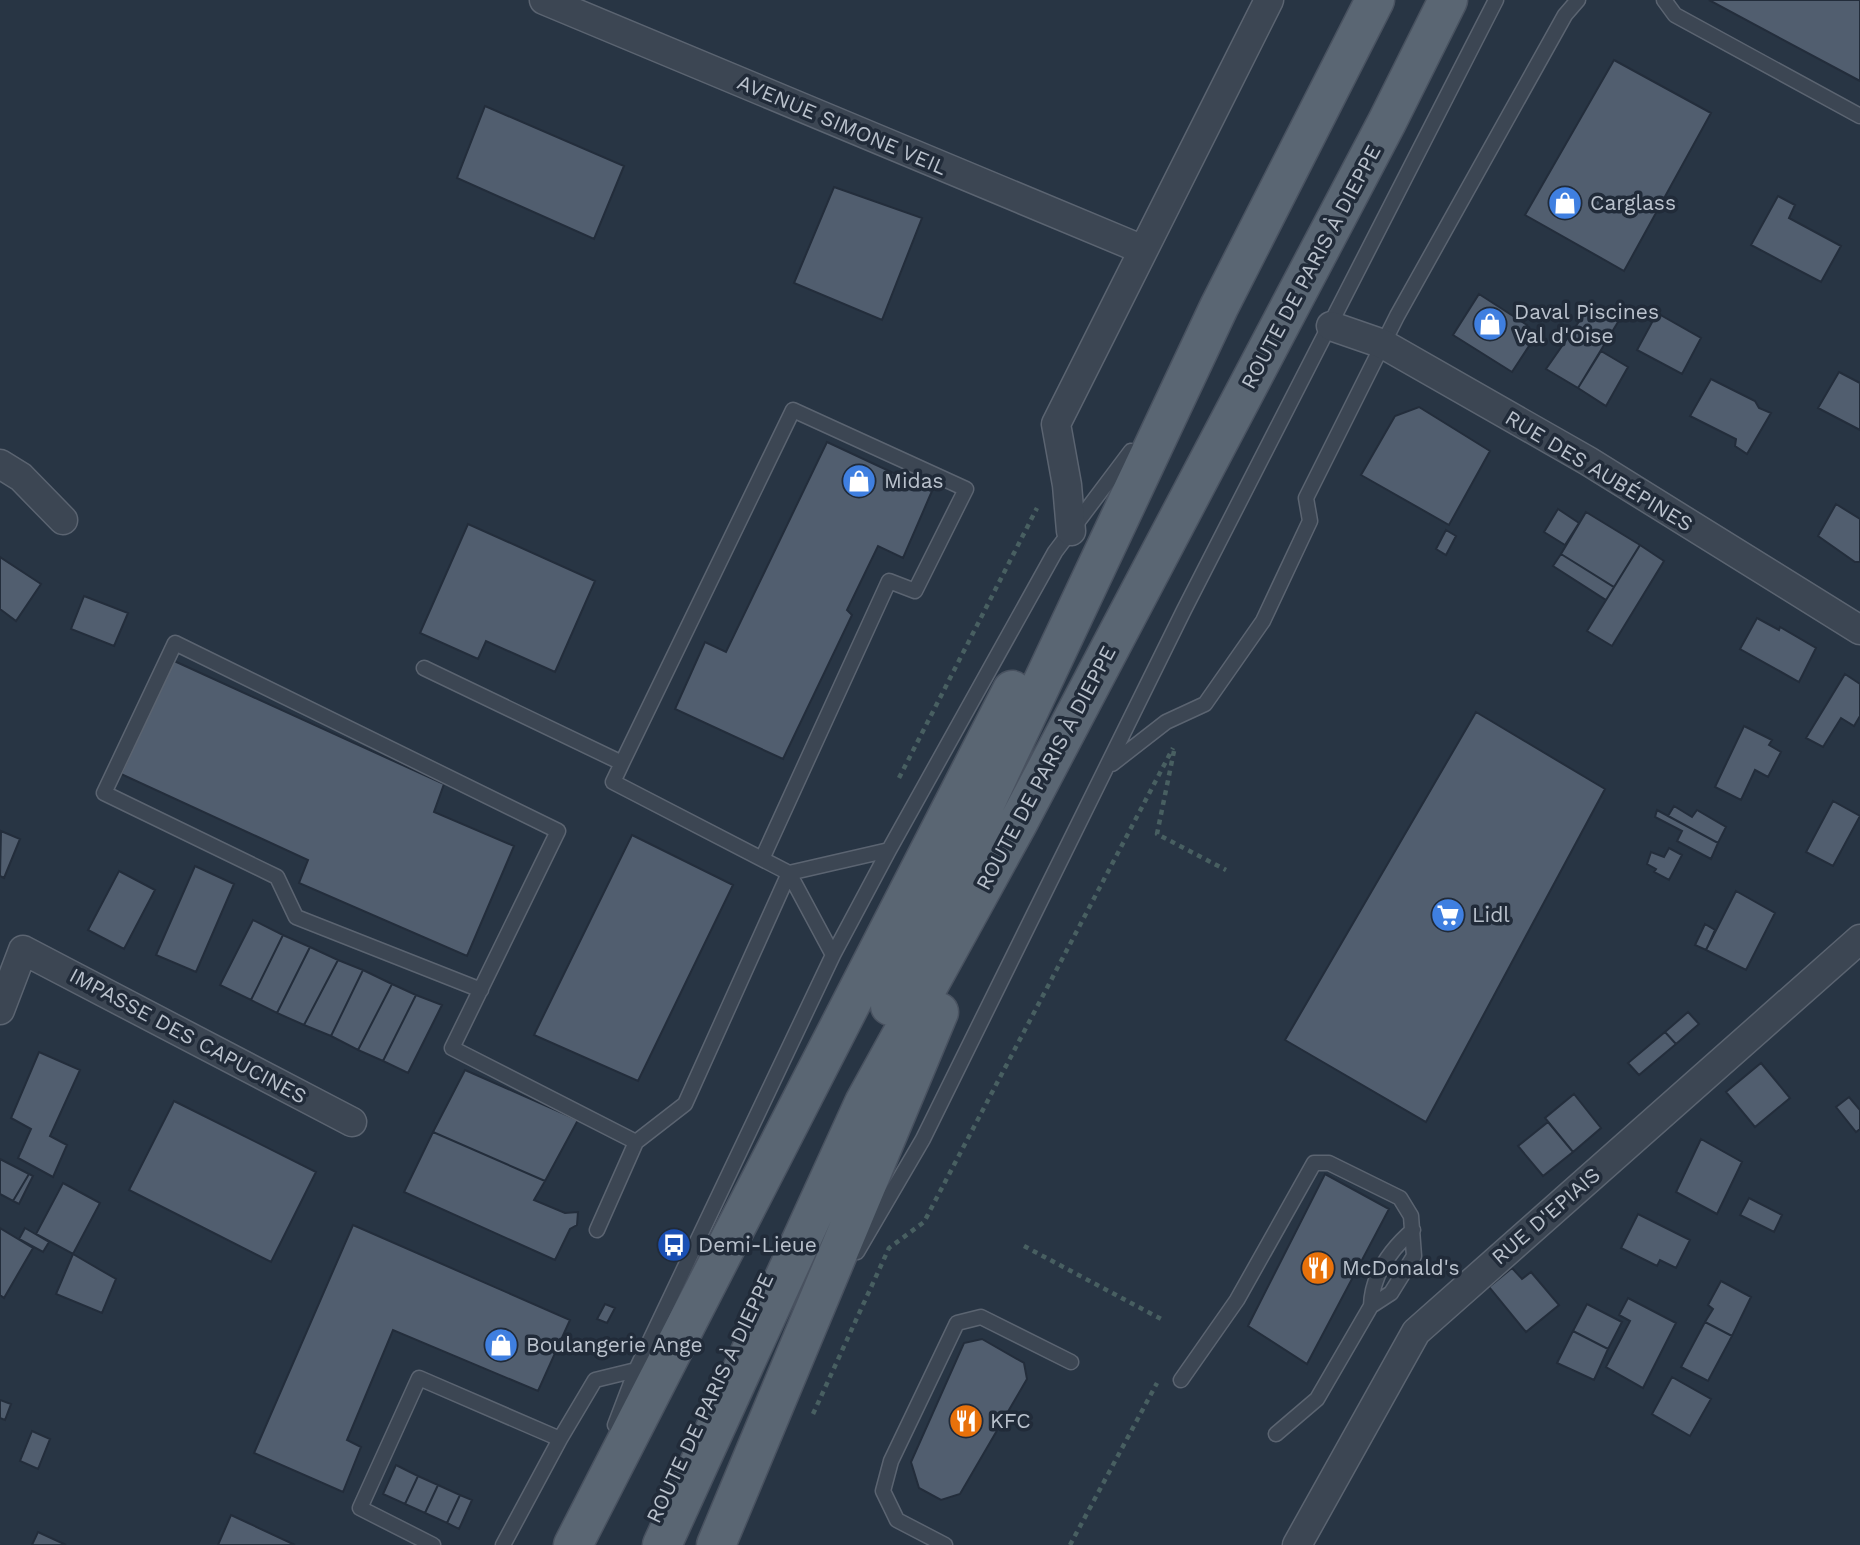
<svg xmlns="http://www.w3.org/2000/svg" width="1860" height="1545" font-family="'Work Sans',sans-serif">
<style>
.building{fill:#515e6f;stroke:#232d3b;stroke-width:2}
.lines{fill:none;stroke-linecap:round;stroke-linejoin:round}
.lane-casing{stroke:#5b6471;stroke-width:17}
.street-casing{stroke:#5b6471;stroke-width:31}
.primary-casing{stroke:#495260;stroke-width:41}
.path{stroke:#485f61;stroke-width:4.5;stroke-dasharray:5 5;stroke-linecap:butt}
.lane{stroke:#3c4653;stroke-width:14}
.street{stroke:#3c4653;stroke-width:28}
.primary{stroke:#5a6673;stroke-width:38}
.labels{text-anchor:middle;stroke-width:7;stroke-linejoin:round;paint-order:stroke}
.street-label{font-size:21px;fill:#bac2cd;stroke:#212b39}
.poi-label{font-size:21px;fill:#bac2cd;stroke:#212b39;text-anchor:start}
</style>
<rect width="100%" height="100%" fill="#283544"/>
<!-- building -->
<path class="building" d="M1709,0h151v81z
M1614,60l97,53 -87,158 -99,-56z
M485,106l139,60 -30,73 -137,-61z
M834,187l88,31 -40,102 -88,-37z
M1778,196l17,9 -6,13 52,28 -20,36 -70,-37z
M1479,294l48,31 -7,11 11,7 -19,29 -59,-37z
M1592,303l26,19 -40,66 -32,-19z
M1657,313l44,25 -19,36 -45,-24z
M1601,351l27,16 -22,39 -28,-18z
M1839,372l21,11v47l-42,-22z
M1711,379l44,22 4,7 12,5 -24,41 -12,-8 1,-7 -46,-23z
M1419,407l71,44 -41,74 -88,-50 34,-59z
M827,442l105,49 -29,67 -25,-12 -31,64 5,5 -69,144 -108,-50 30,-67 21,10z
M1836,504l24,15v43h-5l-37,-26z
M1558,509l21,14 -14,22 -21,-13z
M1586,512l54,33 -26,42 -53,-33z
M468,524l127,57 -40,91 -69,-31 -8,18 -58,-26z
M1446,530l10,6 -10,19 -10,-6z
M1640,545l24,16 -52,85 -25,-15z
M1561,554l53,33 -8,13 -53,-34z
M0,557l41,27 -25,37 -16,-12z
M84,596l44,17 -14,33 -43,-17z
M1757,618l22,12 1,-3 36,21 -17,34 -59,-33z
M172,660l272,124 -10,28 80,34 -47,110 -168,-73 9,-23 -187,-86z
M1845,674l15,10v32l-6,10 -13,-8 -18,29 -17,-9z
M1476,712l129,77 -179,333 -141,-82z
M1744,726l28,14 -3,5 12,7 -13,25 -13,-7 -14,30 -26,-13z
M1833,801l27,15 -27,50 -27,-14z
M1674,806l18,11 5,-7 29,17 -8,16 -50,-27z
M1657,810l61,33 -7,16 -34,-18 5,-10 -27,-14z
M1,831l19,8 -16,39 -4,-2z
M632,835l101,50 -95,196 -104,-46z
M1669,848l13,7 -13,25 -15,-8 2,-3 -9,-5 4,-12 13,5z
M195,866l39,18 -38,88 -40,-17z
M119,871l36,19 -31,59 -36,-19z
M1736,891l39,22 -29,57 -40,-20z
M253,920l30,15 -32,65 -31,-15z
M1705,924l10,6 -9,20 -11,-5z
M283,935l27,12 -33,66 -26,-13z
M310,947l28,13 -34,65 -27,-12z
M338,960l25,10 -32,66 -27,-11z
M363,970l29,14 -34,66 -27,-14z
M392,984l24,11 -33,66 -25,-11z
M416,995l26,10 -34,68 -25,-12z
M1688,1012l11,12 -23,20 -11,-12z
M1665,1032l11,12 -37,31 -11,-12z
M39,1052l41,18 -30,66 17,9 -14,32 -35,-19 13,-29 -20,-11z
M1761,1063l29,35 -35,29 -29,-35z
M465,1070l113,50 -33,61 -112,-49z
M1574,1094l27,34 -28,24 -28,-34z
M1849,1097l11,13v19l-4,3 -20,-25z
M174,1101l142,71 -45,90 -142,-72z
M1548,1122l25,30 -30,24 -25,-30z
M433,1132l112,49 -11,19 31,13 13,-1 -1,13 -7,4 -15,31 -151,-68z
M1701,1139l41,23 -25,52 -41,-22z
M0,1159l29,15 -16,27 -13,-7z
M29,1174l4,2 -14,28 -6,-3z
M1325,1174l64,35 -82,155 -59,-38z
M63,1183l37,20 -27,51 -37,-20z
M1749,1198l33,17 -8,17 -34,-17z
M1638,1214l52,26 -14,28 -16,-8 -3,6 -36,-18z
M353,1225l217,95 -32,71 -145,-61 -46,110 14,7 -18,45 -89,-39z
M0,1228l33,20 -29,50 -4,-3z
M25,1228l24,14 -6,10 -24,-13z
M73,1254l43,25 -14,34 -46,-19z
M1512,1268l10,11 9,-7 28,33 -33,27 -37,-45z
M1721,1281l30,16 -19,39 -27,-14 8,-13 -5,-4z
M1628,1298l48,25 -33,65 -37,-21 24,-46 -11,-6z
M605,1304l10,4 -8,15 -10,-4z
M1587,1304l35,18 -14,27 -35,-18z
M1705,1322l27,14 -24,45 -27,-14z
M1573,1331l35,18 -14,31 -37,-17z
M982,1339l42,24 3,16 -67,115 -19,6 -22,-12 -8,-26 53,-119z
M1672,1377l39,22 -21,37 -38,-22z
M0,1400l11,4 -6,16 -5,-2z
M32,1431l18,8 -12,30 -18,-8z
M396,1465l22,11 -13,28 -22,-10z
M418,1476l20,9 -13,28 -20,-9z
M438,1485l22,10 -13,28 -22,-10z
M460,1495l12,5 -13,29 -12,-6z
M231,1515l64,30h-77z
M38,1532l28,13h-34z"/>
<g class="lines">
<!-- lane casing -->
<g class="lane-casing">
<path id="lane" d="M1664,0l11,15 185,101
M424,668l198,95 171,-353 173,79 -51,102 -26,-10 -127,278
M1112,764l54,-42 39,-18 58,-83 47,-100 -4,-23 91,-182 168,-301 13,-15
M833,955l-44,-82 100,-23
M481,990l-185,-73 -19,-40 -173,-84 71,-150 383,188 -106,217 184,94
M597,1230l39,-88 49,-38 104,-231 -176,-91 9,-19
M857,1252l66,-113 261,-529 312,-610
M1371,1306c1,-31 19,-56 42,-76
M1181,1380l56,-80 77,-137h15l71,35 11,18 3,40 -23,37 -20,13 -54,93 -41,35
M615,1425l21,-55 197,-415 56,-105 166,-298 76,-101
M433,1545l-73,-37 59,-130 141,61 35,-59 41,-10
M503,1545l57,-106
M945,1545l-48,-25 -14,-29 8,-30 66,-138 24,-6 90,45"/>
</g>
<!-- street casing -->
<g class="street-casing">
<path id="street" d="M544,0l597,249
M1331,326l52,18 205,117 272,169
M0,464l21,13 42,43
M1071,531l-4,-46 -11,-61 213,-424
M0,1010l23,-60 329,172
M1297,1545l119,-213 444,-393"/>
</g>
<!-- primary casing -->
<g class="primary-casing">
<path id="primary" d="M890,1006l329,-699 156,-307
M573,1545l439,-855
M662,1545l202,-442 154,-280 369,-701 61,-122
M716,1545l223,-533"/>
</g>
<!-- path -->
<path class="path" d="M1174,751l-17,83 69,36
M899,778l138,-270
M1024,1246l139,74
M813,1414l76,-166 35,-26 249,-474
M1070,1545l87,-162"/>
<!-- lane -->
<use href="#lane" class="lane"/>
<!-- street -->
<use href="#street" class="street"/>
<!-- primary -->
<use href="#primary" class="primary"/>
</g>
<!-- icons -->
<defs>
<g id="shop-disc" transform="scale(1.75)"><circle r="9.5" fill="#3f7fe0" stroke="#212b39"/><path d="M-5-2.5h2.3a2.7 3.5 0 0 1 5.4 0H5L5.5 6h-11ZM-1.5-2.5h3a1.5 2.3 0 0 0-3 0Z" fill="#fff"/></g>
<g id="supermarket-disc" transform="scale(1.75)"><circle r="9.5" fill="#3f7fe0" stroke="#212b39"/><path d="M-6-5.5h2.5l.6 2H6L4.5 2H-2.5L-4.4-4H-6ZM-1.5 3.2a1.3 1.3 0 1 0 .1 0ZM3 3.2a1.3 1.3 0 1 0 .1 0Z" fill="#fff"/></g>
<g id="bus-disc" transform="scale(1.75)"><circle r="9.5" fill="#1a4fb4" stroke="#212b39"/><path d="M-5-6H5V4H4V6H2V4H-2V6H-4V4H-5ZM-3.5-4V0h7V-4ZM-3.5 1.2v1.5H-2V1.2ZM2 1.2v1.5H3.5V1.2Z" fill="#fff"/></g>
<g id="restaurant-disc" transform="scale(1.75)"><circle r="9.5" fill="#e8710a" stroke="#212b39"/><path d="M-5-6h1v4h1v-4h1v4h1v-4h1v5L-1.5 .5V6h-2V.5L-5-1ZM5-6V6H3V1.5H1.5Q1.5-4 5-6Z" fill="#fff"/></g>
</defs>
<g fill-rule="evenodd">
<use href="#shop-disc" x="1565" y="203"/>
<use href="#shop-disc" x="1490" y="324"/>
<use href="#shop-disc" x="859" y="481"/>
<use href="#supermarket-disc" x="1448" y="915"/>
<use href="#bus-disc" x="674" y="1245"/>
<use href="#restaurant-disc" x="1318" y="1268"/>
<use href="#shop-disc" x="501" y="1345"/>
<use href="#restaurant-disc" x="966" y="1421"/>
</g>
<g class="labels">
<!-- street labels -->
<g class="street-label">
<text transform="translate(842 125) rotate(23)" y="7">AVENUE SIMONE VEIL</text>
<text transform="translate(1311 267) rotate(-62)" y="7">ROUTE DE PARIS À DIEPPE</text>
<text transform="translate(1599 471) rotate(31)" y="7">RUE DES AUBÉPINES</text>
<text transform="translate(1046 768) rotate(-62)" y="7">ROUTE DE PARIS À DIEPPE</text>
<text transform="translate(188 1036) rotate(28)" y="7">IMPASSE DES CAPUCINES</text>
<text transform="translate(1546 1216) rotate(-41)" y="7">RUE D'EPIAIS</text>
<text transform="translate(710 1398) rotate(-65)" y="7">ROUTE DE PARIS À DIEPPE</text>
</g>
<!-- poi labels -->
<g class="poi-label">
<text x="1590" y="210">Carglass</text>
<text x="1514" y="319">Daval Piscines<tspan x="1514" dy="24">Val d'Oise</tspan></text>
<text x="884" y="488">Midas</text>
<text x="1472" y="922">Lidl</text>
<text x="698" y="1252">Demi-Lieue</text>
<text x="1342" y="1275">McDonald's</text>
<text x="526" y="1352">Boulangerie Ange</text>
<text x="990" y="1428">KFC</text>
</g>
</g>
</svg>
